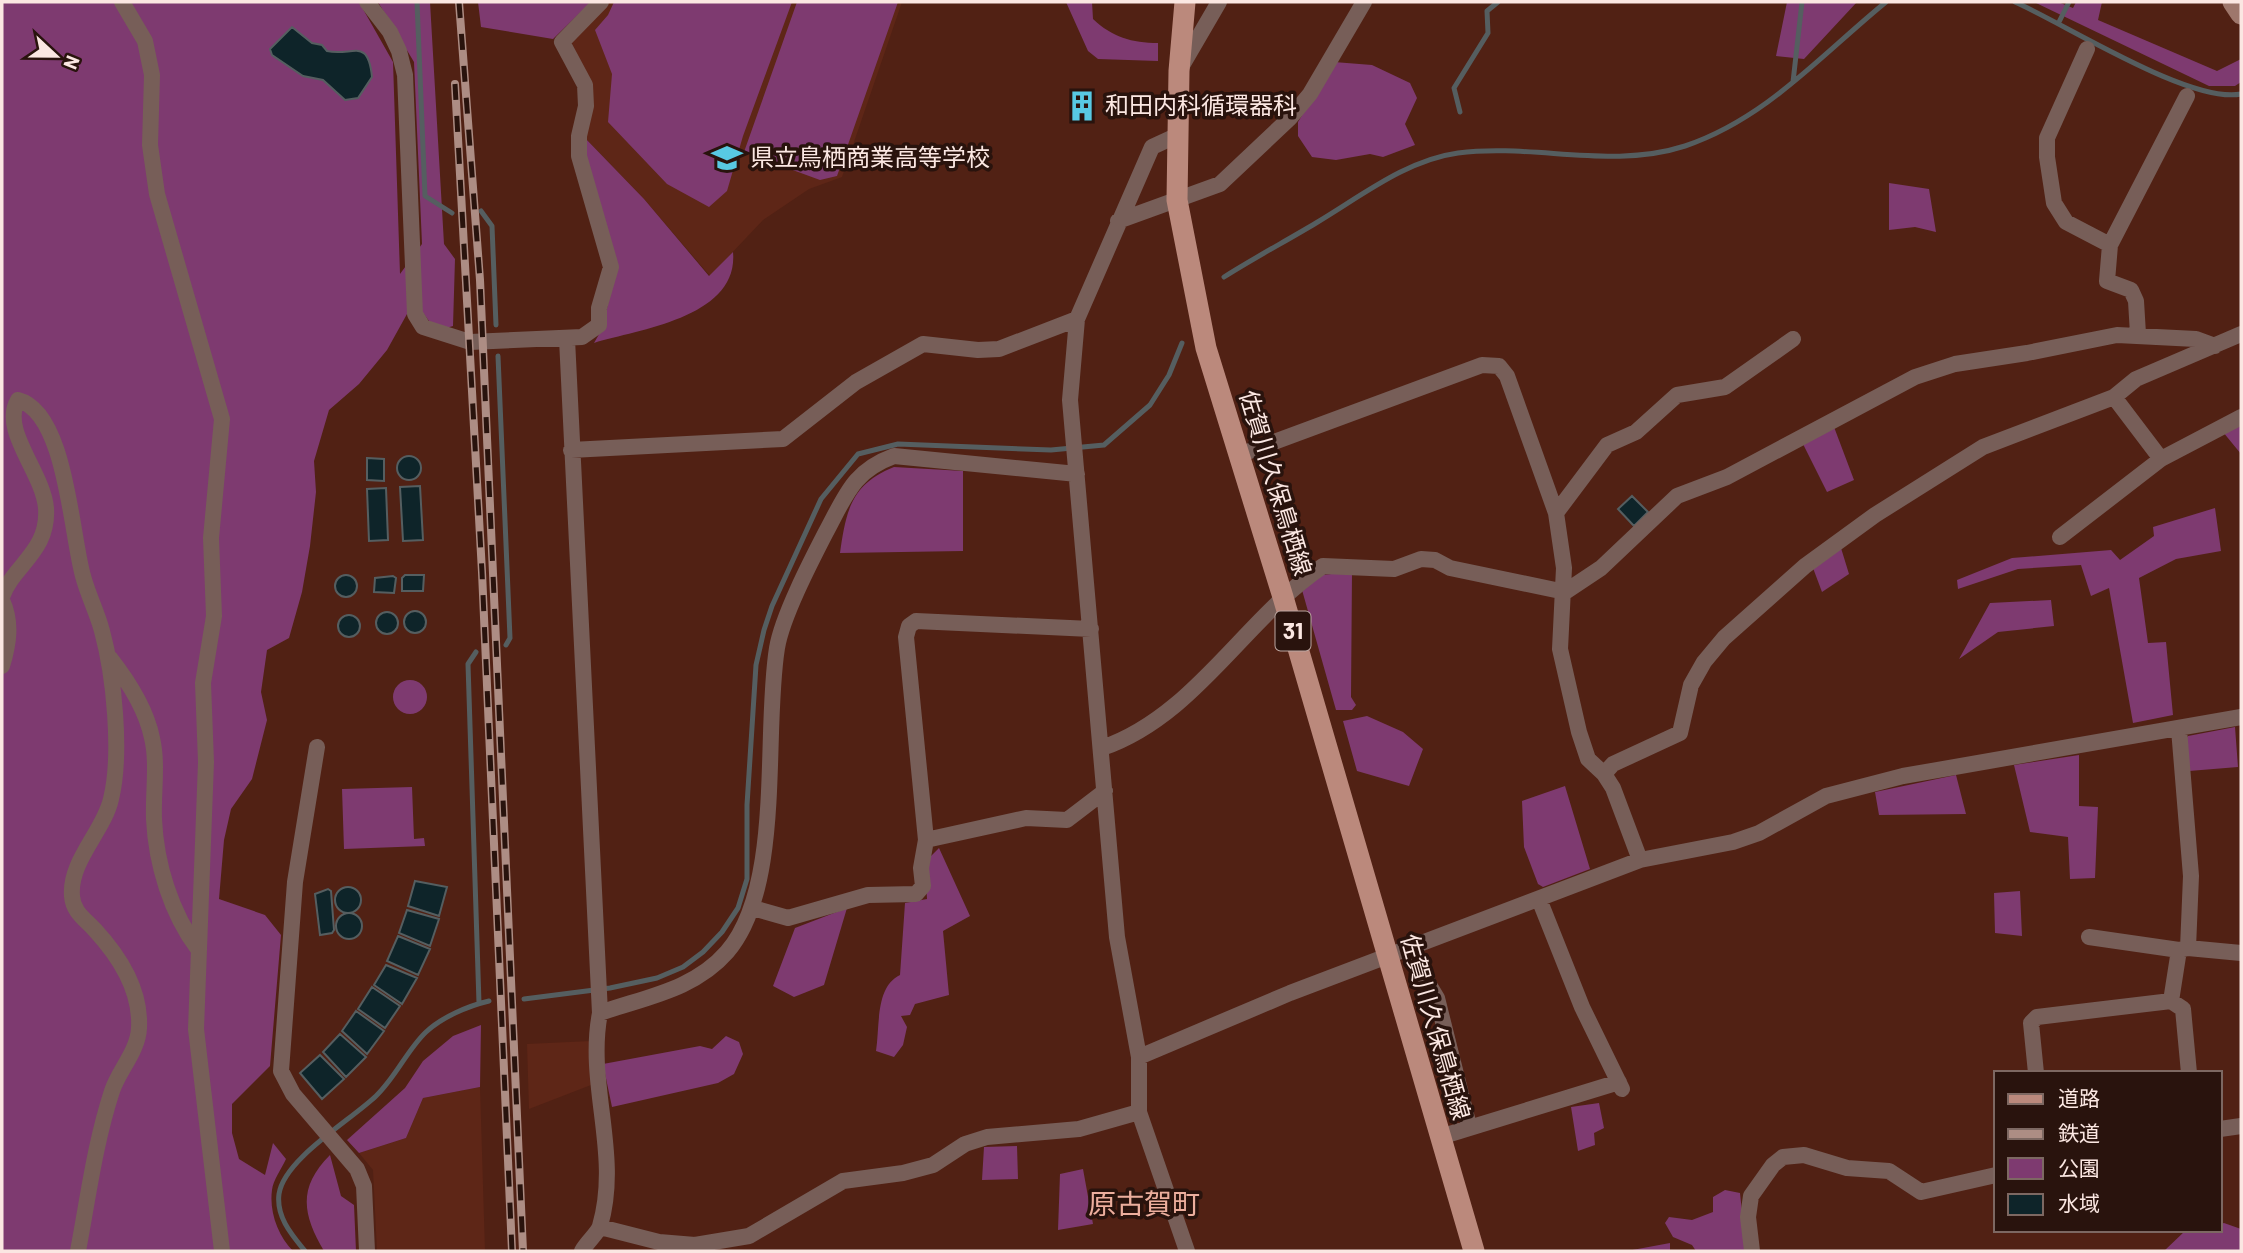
<svg xmlns="http://www.w3.org/2000/svg" width="2243" height="1253" font-family="Barlow,'Noto Sans JP',sans-serif">
<style>
.built{fill:#5e2617}
.green{fill:#7e3a70}
.water{fill:#0e2429;stroke:#555e60;stroke-width:2}
.lines{fill:none;stroke-linecap:round;stroke-linejoin:round}
.stream{stroke:#555e60;stroke-width:5}
.street{stroke:#775e58;stroke-width:16}
.secondary{stroke:#9e776c;stroke-width:21}
.primary{stroke:#bb897c;stroke-width:21}
.rail-casing{stroke:#ad8d84;stroke-width:8}
.rail{stroke:#29130d;stroke-width:5;stroke-dasharray:16;stroke-linecap:butt}
.labels{text-anchor:middle;stroke-width:7;stroke-linejoin:round;paint-order:stroke}
.shield{fill:#29130d;stroke:#bca7a2;stroke-width:2}
.shield-label{font-size:23px;font-weight:bold;fill:#fbe7e2}
.poi-label{font-size:24px;fill:#fbe7e2;stroke:#29130d;text-anchor:start}
.street-label{font-size:24px;fill:#fbe7e2;stroke:#29130d}
.quarter-label{font-size:28px;fill:#ecae9d;stroke:#29130d}
</style>
<rect width="100%" height="100%" fill="#512114"/>
<!-- built -->
<path class="built" d="M606,2h296l-60,175 -33,12 -46,31 -53,56 -66,-77 -59,-61 5,-52 -18,-43 2,-6z
M591,1041v44l-62,24 -2,-65z
M480,1087l5,164h-108l-4,-81 -14,-17 47,-15 17,-40z"/>
<!-- green -->
<path class="green" d="M2,2h357l34,60 7,212 22,-30 -8,-182 -36,-60h52l14,242 11,15 -2,67 -10,3 -14,-8 -6,-8 -16,1 -20,36 -28,34 -30,26 -15,51 2,31 -6,54 -8,46 -13,46 -22,12 -6,42 6,28 -15,59 -21,30 -7,31 -5,59 46,16 16,20 -11,131 -38,38v29l7,26 26,16 8,-32 13,16c-4,9 -13,21 -14,31 -3,22 6,46 21,61h-291z
M478,2h113l-38,37 -72,-12z
M614,2h178l-49,134 -16,55 -18,16 -42,-23 -59,-62 4,-48 -17,-44 13,-15z
M797,2h101l-61,174 -17,4 -76,-28z
M1066,2h26l1,17c19,18 39,24 65,24v18l-60,-2 -10,-8z
M1787,2h70l-53,57 -28,-3z
M2034,2h24l15,6 3,-6h26l-4,18 119,51 24,-12v23l-6,4h-26z
M1334,62l38,3 38,18 7,15 -12,26 10,21 -32,12 -13,-3 -34,6 -24,-3 -14,-21v-14z
M585,138l59,61 65,77 24,-24c6,65 -92,77 -139,91l8,-14 14,-59 -29,-112z
M1889,183l40,6 7,43 -21,-5 -26,3z
M2241,424v30l-18,-22z
M1834,427l20,53 -27,12 -25,-50z
M894,467l69,4v80l-123,2c6,-42 11,-69 54,-86z
M2215,508l6,43 -45,8 -37,19 9,65 18,-1 7,73 -40,8 -24,-135 -18,8 -10,-31 -63,4 -60,20 -1,-9 55,-22 99,-8 9,10 34,-24 -1,-9z
M1841,548l8,26 -27,18 -9,-24z
M1352,572l-1,125 5,8 -4,5h-16l-34,-120 19,-15z
M2051,600l3,26 -56,6 -39,27 31,-56z
M393 697a17 17 0 1 1 34 0a17 17 0 1 1-34 0Z
M1367,716l36,16 20,17 -14,37 -52,-15 -14,-50z
M2235,727l3,40 -49,4 -5,-29 4,-6z
M2079,755v51l19,1 -3,71 -25,1 -2,-42 -38,-5 -16,-67z
M1956,775l10,39 -87,1 -4,-23z
M1565,786l25,83 -47,18 -5,-3 -14,-37 -2,-46z
M412,787l2,52 10,-1 1,8 -81,3 -2,-60z
M939,848l31,68 -27,15 6,64 -34,9 -5,11 -9,1 6,11 -4,18 -9,12 -18,-6c4,-25 -1,-64 24,-76l5,-72 22,-4 -2,-37z
M2020,891l2,45 -27,-3 -1,-40z
M847,908l-23,77 -30,12 -21,-11 22,-58z
M481,1025l-1,62 -57,11 -17,40 -47,15 -12,-13 58,-52 18,-27 30,-25z
M726,1036l13,6 4,12 -9,20 -16,9 -106,24 -9,-43 97,-18 12,3z
M1599,1103l5,25 -10,5 1,12 -17,6 -7,-44z
M1017,1146l1,33 -36,1 2,-33z
M330,1155l11,41 13,9 2,46h-32c-22,-37 -26,-64 6,-96z
M1083,1169l10,55 -35,6 2,-56z
M1725,1190l15,3 6,58h-50l-4,-6 -19,-8 -8,-14 4,-6 23,3 21,-8v-15z
M2224,1223l17,6v22h-77l21,-20 35,-1v-6z
M1670,1243v8h-43z"/>
<!-- water -->
<path class="water" d="M292,27l20,16 10,2 5,6c25,6 41,-15 45,26l-14,21 -13,2 -22,-20 -20,-4 -31,-21 -2,-6z
M397 468a12 12 0 1 1 24 0a12 12 0 1 1-24 0Z
M367,458l17,1v22l-17,-1z
M420,486l3,54 -20,1 -3,-54z
M386,488l2,52 -19,1 -2,-52z
M1632,496l16,16 -14,14 -16,-17z
M335 586a11 11 0 1 1 22 0a11 11 0 1 1-22 0Z
M405,575h19l-1,16h-21v-13z
M393,576l3,2 -2,15 -20,-1 1,-14z
M404 622a11 11 0 1 1 22 0a11 11 0 1 1-22 0Z
M376 623a11 11 0 1 1 22 0a11 11 0 1 1-22 0Z
M338 626a11 11 0 1 1 22 0a11 11 0 1 1-22 0Z
M415,881l32,6 -8,29 -31,-10z
M335 900a13 13 0 1 1 26 0a13 13 0 1 1-26 0Z
M328,889l3,2 3,39 -2,3 -12,2 -5,-41z
M407,910l32,9 -9,27 -31,-13z
M336 926a13 13 0 1 1 26 0a13 13 0 1 1-26 0Z
M398,936l32,13 -12,26 -31,-14z
M386,965l31,13 -15,26 -28,-19z
M372,987l28,19 -15,22 -27,-19z
M356,1011l28,20 -17,23 -25,-23z
M340,1034l26,23 -20,20 -23,-25z
M320,1055l24,24 -22,20 -22,-26z"/>
<g class="lines">
<!-- stream -->
<path class="stream" d="M417,2l8,194 27,17
M2015,2c52,23 175,102 226,92
M2059,22l10,-20
M1793,82l9,-80
M1460,112l-6,-24 34,-55 -1,-22 11,-9
M481,211l11,15 4,99
M1224,277c30,-19 62,-36 92,-54 44,-26 90,-63 142,-70 75,-10 153,17 227,-7 81,-27 137,-92 201,-144
M498,356l12,282 -4,7
M476,652l-8,12 11,339
M524,999l86,-11 47,-10 26,-11 20,-15 19,-20 16,-24 9,-29v-74l9,-140 8,-35 8,-24 49,-107 37,-45 40,-10 153,6 53,-5 46,-40 19,-30 13,-32
M305,1251c-13,-16 -29,-34 -26,-57 5,-35 72,-74 97,-98 20,-19 31,-46 50,-64 16,-15 42,-26 63,-31"/>
<!-- street -->
<path class="street" d="M122,2l23,39 7,34 -2,70 7,49 65,225 -11,119 3,78 -11,67 3,79 -10,267 26,222
M367,2l23,30 9,19 6,24 10,239 8,13 47,15 112,-5 17,-12v-17l12,-41 -32,-111v-20l7,-30 -1,-21 -23,-43 39,-40
M2087,49l-40,89v19l7,46 12,19 44,23
M1180,69l39,-67
M1178,135l-26,12 -75,172 -7,81 47,537 22,120v55l48,139
M1118,221l102,-37 70,-66 20,-24 54,-92
M2138,334l-2,-33 -5,-11 -24,-9 3,-36 77,-149
M567,339l33,674c-14,71 21,141 0,213 -2,7 -14,17 -18,25
M2114,397l47,62
M571,450l212,-11 73,-57 67,-38 55,6 21,-1 78,-30
M1239,455l243,-90 17,1 8,10 49,137 8,55 -4,81 19,83 9,27 16,15 9,14 27,72
M1556,513l51,-68 29,-13 41,-37 48,-8 68,-48
M2060,537l101,-78 80,-42
M2,597c11,-32 47,-45 44,-89 -3,-36 -46,-78 -28,-108 48,12 53,134 65,176 5,19 14,36 19,55 12,44 20,123 9,168 -7,32 -42,62 -39,97 1,16 13,23 23,34 24,26 46,61 44,98 -1,23 -20,42 -27,63 -17,52 -24,107 -34,160
M2,600c10,22 7,43 0,66
M110,658c18,23 36,50 42,80 6,25 1,54 2,81 2,45 17,94 44,130
M2179,729l12,147 -3,72 -9,2 -8,51 12,8 6,64
M317,747l-22,135 -14,189 12,23 64,75 7,17 3,65
M1102,748c93,-32 142,-129 221,-182l71,3 27,-10 14,1 15,8 115,24 36,-24 76,-72 50,-19 188,-100 40,-13 72,-11 90,-18 79,4 19,7
M1604,774l9,-10 67,-31 11,-48 13,-23 20,-24 81,-72 70,-51 108,-68 131,-50 22,-18 105,-45
M926,840l100,-22 41,2 38,-29
M1539,899l43,108 40,82
M753,908l35,10 80,-23 48,-1 7,-8 -2,-18 5,-28 -20,-203 3,-11 7,-5 175,8
M2089,937l90,13
M1407,948l30,50 32,128
M2188,948l53,5
M600,1013c45,-16 94,-23 127,-61 57,-66 36,-218 50,-304 5,-31 34,-87 49,-116 20,-37 27,-61 68,-76l183,18
M1139,1057l151,-64 350,-133 93,-18 26,-9 67,-37 77,-20 338,-59
M2036,1073l-5,-50 6,-6 134,-16
M2220,1129l21,-3
M1440,1137l179,-55
M600,1227l59,15 36,3 54,-9 94,-55 60,-8 30,-8 32,-21 22,-7 92,-8 60,-17
M1752,1251l-4,-34 3,-21 22,-31 10,-8 21,-2 43,13 42,3 32,21 75,-17"/>
<!-- secondary -->
<path class="secondary" d="M2233,2l8,12"/>
<!-- primary -->
<path class="primary" d="M1185,2l-6,69 -2,129 29,148 77,249 191,654"/>
<!-- rail casing -->
<g class="rail-casing">
<path id="rail" d="M459,2l21,278 43,971
M455,84l27,488 30,679"/>
</g>
<!-- rail -->
<use href="#rail" class="rail"/>
</g>
<!-- icons -->
<defs>
<g id="building-bare" transform="scale(2.415)"><path d="M-4-6H4V6H1V3H-1V6H-4ZM-2.5-4.3h1.7v1.8h-1.7ZM.8-4.3h1.7v1.8H.8ZM-2.5-1h1.7V.8h-1.7ZM.8-1h1.7V.8H.8Z" fill="#58c9e3" stroke="#29130d" stroke-width="2.5" paint-order="stroke"/></g>
<g id="school-bare" transform="scale(2.415)"><path d="M0-5L7-2L0 1L-7-2ZM-4 1L0 2.5L4 1V4Q0 6-4 4Z" fill="#58c9e3" stroke="#29130d" stroke-width="2.5" paint-order="stroke"/></g>
</defs>
<g fill-rule="evenodd">
<use href="#building-bare" x="1082" y="106"/>
<use href="#school-bare" x="727" y="158"/>
</g>
<g class="labels">
<!-- shield labels -->
<rect class="shield" x="1275.5" y="611.5" width="35" height="39" rx="5"/>
<g class="shield-label">
<text x="1293" y="639">31</text>
</g>
<!-- poi labels -->
<g class="poi-label">
<text x="1105" y="114">和田内科循環器科</text>
<text x="750" y="166">県立鳥栖商業高等学校</text>
</g>
<!-- street labels -->
<g class="street-label">
<text transform="translate(1275 483) rotate(73)" y="8">佐賀川久保鳥栖線</text>
<text transform="translate(1435 1027) rotate(74)" y="8">佐賀川久保鳥栖線</text>
</g>
<!-- quarter labels -->
<g class="quarter-label">
<text x="1144" y="1214">原古賀町</text>
</g>
</g>
<!-- border -->
<rect width="2243" height="1253" fill="none" stroke="#fbe7e2" stroke-width="7"/>
<!-- legend -->
<rect x="1994" y="1071" width="228" height="161" fill="#29130d" stroke="#7d6862" stroke-width="2"/>
<rect x="2008" y="1094" width="35" height="10" fill="#bb897c" stroke="#7d6862" stroke-width="2"/>
<text x="2058" y="1106" font-size="21" fill="#fbe7e2">道路</text>
<rect x="2008" y="1129" width="35" height="10" fill="#ad8d84" stroke="#7d6862" stroke-width="2"/>
<text x="2058" y="1141" font-size="21" fill="#fbe7e2">鉄道</text>
<rect x="2008" y="1158" width="35" height="21" fill="#7e3a70" stroke="#7d6862" stroke-width="2"/>
<text x="2058" y="1176" font-size="21" fill="#fbe7e2">公園</text>
<rect x="2008" y="1194" width="35" height="21" fill="#0e2429" stroke="#7d6862" stroke-width="2"/>
<text x="2058" y="1211" font-size="21" fill="#fbe7e2">水域</text>
<!-- north arrow -->
<g transform="translate(56 56) rotate(112)" stroke="#29130d" stroke-width="5" paint-order="stroke">
<path d="M0-5L12 26L0 18L-12 26Z" fill="#fbe7e2"/>
<text y="-10" font-size="19" font-weight="bold" text-anchor="middle" fill="#fbe7e2">N</text>
</g>
</svg>
